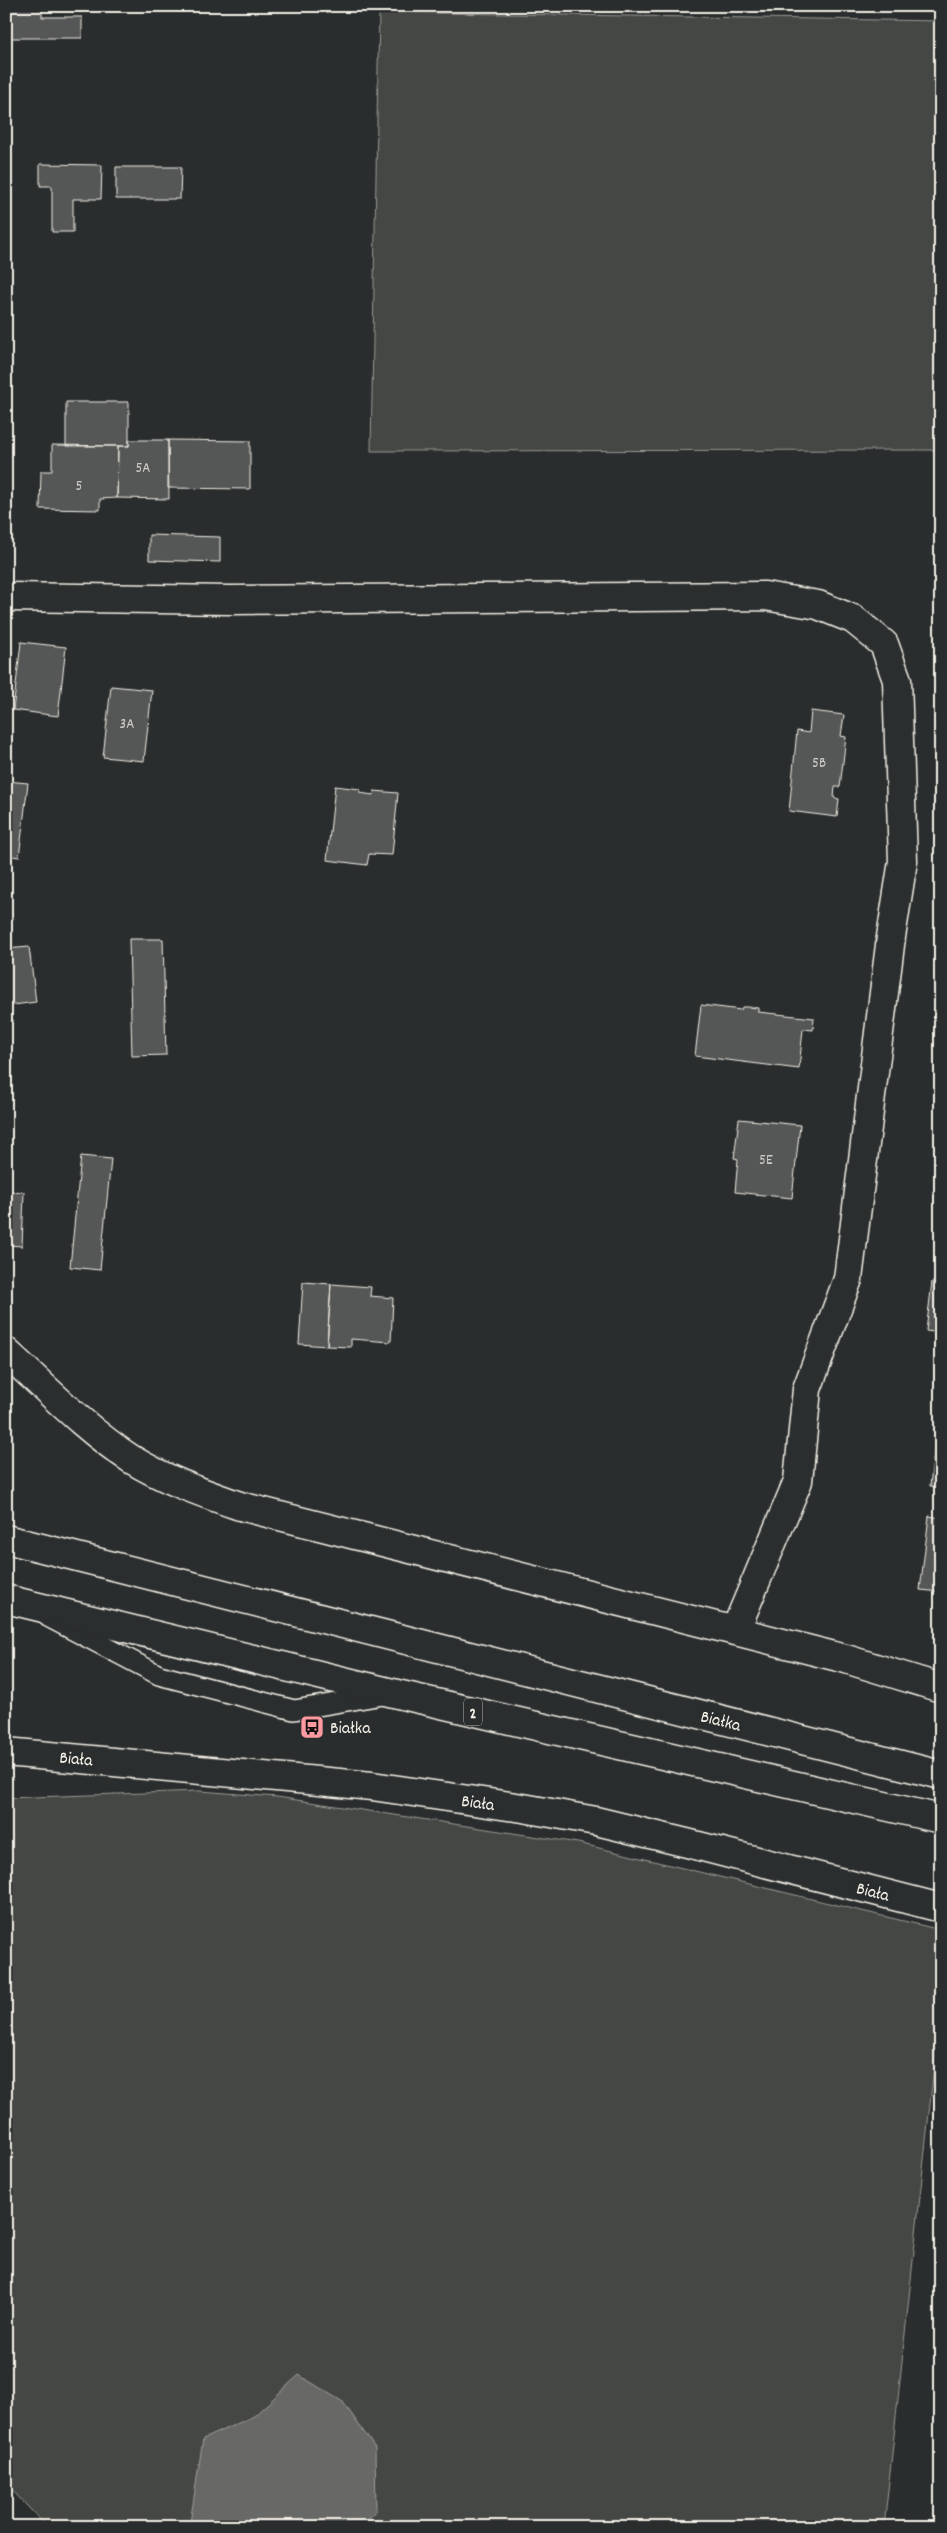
<svg xmlns="http://www.w3.org/2000/svg" width="947" height="2533" font-family="Dekko,sans-serif">
<style>
.green{fill:#444645;stroke:#9c9c96}
.water{fill:#676866;stroke:#9f9f9a}
.building{fill:#555756;stroke:#f4f1e8}
.lines{fill:none;stroke-linecap:round;stroke-linejoin:round}
.lane-casing{stroke:#f4f1e8;stroke-width:22}
.street-casing{stroke:#f4f1e8;stroke-width:31}
.highway-casing{stroke:#f4f1e8;stroke-width:31}
.lane{stroke:#2a2d2e;stroke-width:19}
.street{stroke:#2a2d2e;stroke-width:28}
.highway{stroke:#2a2d2e;stroke-width:28}
.labels{text-anchor:middle;stroke-width:5;stroke-linejoin:round;paint-order:stroke}
.number-label{font-size:15px;fill:#cccac4}
.shield{fill:#2a2d2e;stroke:#b7b6b0;stroke-width:1}
.shield-label{font-size:16px;font-weight:bold;fill:#f4f1e8}
.street-label{font-size:18px;fill:#f4f1e8;stroke:#2a2d2e}
.poi-label{font-size:18px;fill:#f4f1e8;stroke:#2a2d2e;text-anchor:start}
</style>
<rect width="100%" height="100%" fill="#2a2d2e"/>
<filter id="ink" filterUnits="userSpaceOnUse"><feTurbulence type="fractalNoise" baseFrequency=".02" numOctaves="2"/><feDisplacementMap in="SourceGraphic" scale="10" xChannelSelector="R" yChannelSelector="G"/><feConvolveMatrix kernelMatrix="1 2 1 2 8 2 1 2 1" color-interpolation-filters="sRGB"/></filter>
<g filter="url(#ink)">
<!-- green -->
<path class="green" d="M379,12l562,9v429l-570,1z
M200,1791l77,6 301,46 363,87v73l-57,524h-837l-36,-38 -5,-2v-689z"/>
<!-- water -->
<path class="water" d="M299,2375l44,27 32,46 1,63 -14,16h-170l-2,-4 13,-84 51,-23z"/>
<!-- building -->
<path class="building" d="M6,6h36v11h40v21h-76z
M40,164l62,1 -1,34h-28v33h-21v-46h-12z
M116,167h65l-1,32h-64z
M66,402h63v44h-63z
M129,440h39l1,59 -52,-1 1,-52h11z
M168,440l82,1v48l-82,-1z
M52,445l66,1 -1,52 -17,1v11l-60,-1 1,-38h11z
M149,535l71,2v25l-71,-2z
M21,642l45,5 -8,69 -45,-6z
M111,686l41,4 -8,71 -41,-4z
M811,711l33,4 -3,21 5,1 -6,50h-5l-1,11 5,1 -2,18 -48,-6 8,-80 12,2z
M6,781l22,2 -9,74 -13,-2z
M335,786l25,3v4l13,2 1,-4 24,2 -6,62 -23,-1 -2,11 -40,-5z
M129,939h34l3,116 -34,1z
M29,947l7,55 -30,4v-57z
M701,1005l40,5 1,-3h6l10,1v4l56,6 -1,12 -10,-1 -4,40 -104,-13z
M739,1119l61,6 -8,73 -57,-6 3,-33 -4,-1z
M81,1156l30,3 -11,111 -30,-3z
M6,1191l18,1 -2,54 -16,-1z
M941,1258v75l-15,-2 6,-49 6,1z
M303,1282l28,2 -4,62 -28,-2z
M331,1284l40,3 -1,9 23,2 -2,44 -40,-3v8l-24,-1z
M937,1425l4,1v61l-11,-1z
M929,1516l12,2v74l-21,-2z"/>
<g class="lines">
<!-- lane casing -->
<g class="lane-casing">
<path id="lane" d="M48,1617l111,58 135,35 89,-15"/>
</g>
<!-- street casing -->
<g class="street-casing">
<path id="street" d="M6,597l224,3 535,-4 53,9 35,14 31,25 13,36 6,181 -12,76 -43,342 -41,110 -9,92 -63,150
M6,1352c41,37 79,77 125,107 34,21 72,34 109,47l606,153 95,29
M6,1752l366,34 151,22 73,13 95,23 250,64"/>
</g>
<!-- highway casing -->
<g class="highway-casing">
<path id="highway" d="M6,1539l935,236
M6,1599l387,94 548,126"/>
</g>
<!-- lane -->
<use href="#lane" class="lane"/>
<!-- street -->
<use href="#street" class="street"/>
<!-- highway -->
<use href="#highway" class="highway"/>
</g>
</g>
<!-- icons -->
<defs>
<g id="bus-square" transform="scale(1.25)"><rect x="-9" y="-9" width="18" height="18" rx="4" fill="#ff9aa2" stroke="#2a2d2e"/><path d="M-5-6H5V4H4V6H2V4H-2V6H-4V4H-5ZM-3.5-4V0h7V-4ZM-3.5 1.2v1.5H-2V1.2ZM2 1.2v1.5H3.5V1.2Z" fill="#111"/></g>
</defs>
<g fill-rule="evenodd">
<use href="#bus-square" x="312" y="1727"/>
</g>
<g class="labels">
<!-- number labels -->
<g class="number-label">
<text x="143" y="472">5A</text>
<text x="79" y="490">5</text>
<text x="127" y="728">3A</text>
<text x="819" y="767">5B</text>
<text x="766" y="1164">5E</text>
</g>
<!-- shield labels -->
<rect class="shield" x="464" y="1698.5" width="18" height="27" rx="4"/>
<g class="shield-label">
<text x="473" y="1718">2</text>
</g>
<!-- street labels -->
<g class="street-label">
<text transform="translate(721 1720) rotate(14)" y="6">Białka</text>
<text transform="translate(76 1758) rotate(5)" y="6">Biała</text>
<text transform="translate(478 1802) rotate(8)" y="6">Biała</text>
<text transform="translate(873 1891) rotate(14)" y="6">Biała</text>
</g>
<!-- poi labels -->
<g class="poi-label">
<text x="330" y="1733">Białka</text>
</g>
</g>
<!-- margin -->
<rect width="947" height="2533" fill="none" stroke="#2a2d2e" stroke-width="25"/>
<rect x="12" y="12" width="922" height="2508" fill="none" stroke="#f4f1e8" stroke-width="2" filter="url(#ink)"/>
</svg>
